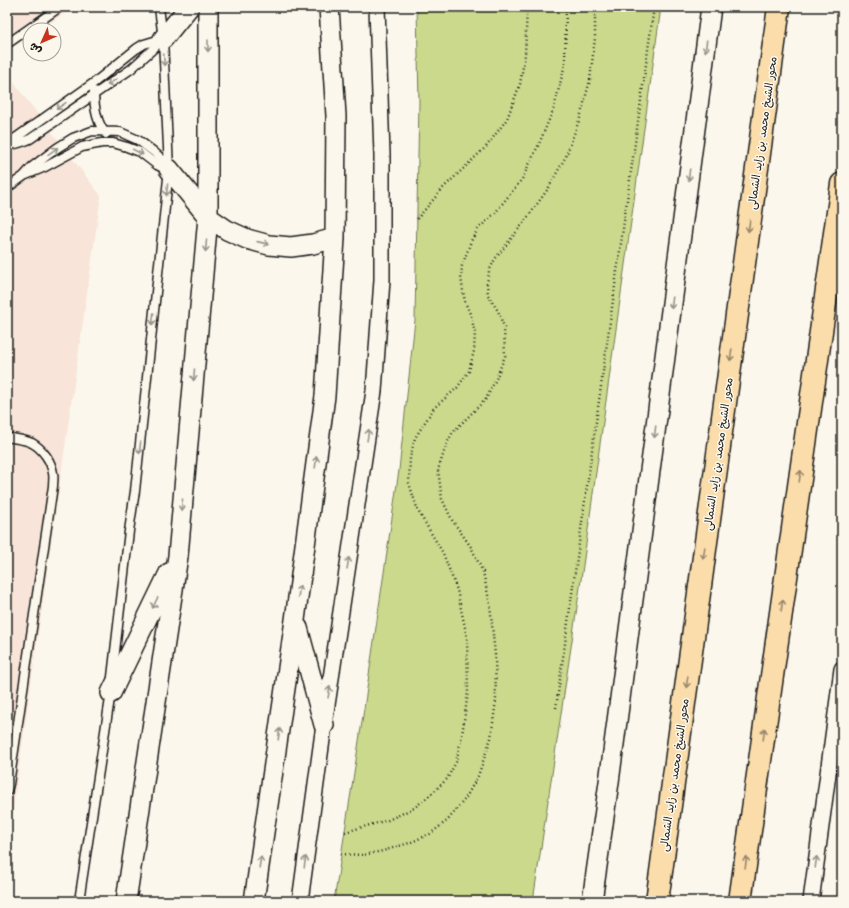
<svg xmlns="http://www.w3.org/2000/svg" width="849" height="908" font-family="'Comic Neue','Playpen Sans Arabic',sans-serif">
<style>
.built{fill:#f8e4d8}
.green{fill:#cbd98d;stroke:#747a54}
.lines{fill:none;stroke-linecap:round;stroke-linejoin:round}
.service-casing{stroke:#1c1c1c;stroke-width:11}
.minor-casing{stroke:#1c1c1c;stroke-width:18}
.tertiary-casing{stroke:#1c1c1c;stroke-width:22}
.trunk-casing{stroke:#1c1c1c;stroke-width:25}
.path{stroke:#1c1c1c;stroke-width:2.5;stroke-dasharray:1 3;stroke-linecap:butt}
.service{stroke:#fbf7ec;stroke-width:8}
.minor{stroke:#fbf7ec;stroke-width:15}
.tertiary{stroke:#fbf7ec;stroke-width:19}
.trunk{stroke:#fbddab;stroke-width:22}
.oneway{stroke:#97948e}
.oneway2{stroke:#97866b}
.labels{text-anchor:middle;stroke-width:3;stroke-linejoin:round;paint-order:stroke}
.street-label{font-size:11px;fill:#1c1c1c;stroke:#fbf7ec}
</style>
<rect width="100%" height="100%" fill="#fbf7ec"/>
<filter id="ink" filterUnits="userSpaceOnUse"><feTurbulence type="fractalNoise" baseFrequency=".025" numOctaves="2"/><feDisplacementMap in="SourceGraphic" scale="8" xChannelSelector="R" yChannelSelector="G"/><feConvolveMatrix kernelMatrix="1 2 1 2 8 2 1 2 1" color-interpolation-filters="sRGB"/></filter>
<g filter="url(#ink)">
<!-- built -->
<path class="built" d="M7,7h67l-35,23h-9v6l-23,15z
M7,74l94,122 -94,654z"/>
<!-- green -->
<path class="green" d="M417,7h244l-81,580 -47,314h-199l30,-192 35,-239 16,-150 4,-218z"/>
<g class="lines">
<!-- service casing -->
<g class="service-casing">
<path id="service" d="M7,44l53,-37
M94,91c0,15 2,31 12,43
M7,144l88,-62 41,-33 8,-5 10,-3 9,-2
M7,145c9,0 15,-3 23,-6l101,-70 22,-20 10,-10
M26,175l19,-8 37,-20 20,-4h11l14,4 13,5 17,13 6,3 6,1
M7,188l17,-12 8,-9 25,-19 16,-10 19,-7 28,1 18,8 16,12 9,8 6,9
M7,437c8,2 17,2 25,6 11,6 19,18 21,30 1,4 0,9 0,13l-44,298 -2,7
M112,677l17,-146 6,-40 34,-322 -6,-130 -4,-32
M79,901l32,-209"/>
</g>
<!-- minor casing -->
<g class="minor-casing">
<path id="minor" d="M300,901l24,-176 50,-334 8,-111v-125l-5,-148
M811,901l31,-232"/>
</g>
<!-- tertiary casing -->
<g class="tertiary-casing">
<path id="tertiary" d="M163,39l26,-32
M169,169l39,48 19,13 20,9 22,6 22,2 22,-3 22,-6
M298,628l26,97
M111,693l58,-120
M126,901l52,-345 30,-339v-210
M254,901l41,-281 30,-224 10,-158 1,-122 -7,-109
M592,901l17,-119 102,-775"/>
</g>
<!-- trunk casing -->
<g class="trunk-casing">
<path id="trunk" d="M657,901l122,-894
M740,901l102,-717"/>
</g>
<!-- path -->
<path class="path" d="M417,219l27,-32 42,-40 21,-28 13,-35 5,-29 2,-48
M556,708l98,-701
M345,832l43,-12 26,-12 16,-13 17,-16 9,-17 6,-27 6,-43 -1,-55 -10,-47 -14,-37 -25,-42 -9,-28 1,-25 5,-20 19,-30 23,-20 12,-17 5,-20 1,-18 -4,-17 -6,-14 -2,-11 -2,-14 1,-11 9,-25 7,-12 17,-16 27,-34 17,-35 15,-36 11,-44 1,-57
M341,854l22,1 20,-4 26,-8 21,-9 18,-14 17,-21 13,-23 13,-38 5,-38 -1,-45 -5,-51 -7,-32 -12,-25 -19,-27 -10,-21 -4,-29 9,-27 6,-11 33,-33 10,-20 9,-23 -1,-29 -6,-16 -10,-16 -1,-11 2,-13 6,-12 30,-38 23,-32 18,-33 14,-38 10,-38 5,-42v-31"/>
<!-- service -->
<use href="#service" class="service"/>
<!-- minor -->
<use href="#minor" class="minor"/>
<!-- tertiary -->
<use href="#tertiary" class="tertiary"/>
<!-- trunk -->
<use href="#trunk" class="trunk"/>
</g>
<!-- one-way arrows -->
<defs><path id="oneway-shaft" d="M-6 0H5M1.5-3L5.5 0L1.5 3" fill="none" stroke-width="1.6" stroke-linecap="round" stroke-linejoin="round"/></defs>
<g class="oneway">
<use href="#oneway-shaft" transform="translate(208 46) rotate(90)"/>
<use href="#oneway-shaft" transform="translate(706 46) rotate(97)"/>
<use href="#oneway-shaft" transform="translate(164 60) rotate(87)"/>
<use href="#oneway-shaft" transform="translate(112 82) rotate(145)"/>
<use href="#oneway-shaft" transform="translate(61 106) rotate(145)"/>
<use href="#oneway-shaft" transform="translate(53 151) rotate(-35)"/>
<use href="#oneway-shaft" transform="translate(138 152) rotate(28)"/>
<use href="#oneway-shaft" transform="translate(689 175) rotate(97)"/>
<use href="#oneway-shaft" transform="translate(167 190) rotate(96)"/>
<use href="#oneway-shaft" transform="translate(263 243) rotate(13)"/>
<use href="#oneway-shaft" transform="translate(206 246) rotate(95)"/>
<use href="#oneway-shaft" transform="translate(672 303) rotate(97)"/>
<use href="#oneway-shaft" transform="translate(153 319) rotate(96)"/>
<use href="#oneway-shaft" transform="translate(194 375) rotate(95)"/>
<use href="#oneway-shaft" transform="translate(655 432) rotate(97)"/>
<use href="#oneway-shaft" transform="translate(368 435) rotate(-81)"/>
<use href="#oneway-shaft" transform="translate(140 448) rotate(96)"/>
<use href="#oneway-shaft" transform="translate(316 462) rotate(-82)"/>
<use href="#oneway-shaft" transform="translate(182 505) rotate(95)"/>
<use href="#oneway-shaft" transform="translate(348 563) rotate(-81)"/>
<use href="#oneway-shaft" transform="translate(299 591) rotate(-82)"/>
<use href="#oneway-shaft" transform="translate(155 603) rotate(116)"/>
<use href="#oneway-shaft" transform="translate(329 692) rotate(-81)"/>
<use href="#oneway-shaft" transform="translate(279 734) rotate(-82)"/>
<use href="#oneway-shaft" transform="translate(260 862) rotate(-82)"/>
<use href="#oneway-shaft" transform="translate(305 862) rotate(-82)"/>
<use href="#oneway-shaft" transform="translate(816 862) rotate(-82)"/>
</g>
<g class="oneway2">
<use href="#oneway-shaft" transform="translate(749 226) rotate(98)"/>
<use href="#oneway-shaft" transform="translate(731 355) rotate(98)"/>
<use href="#oneway-shaft" transform="translate(800 476) rotate(-82)"/>
<use href="#oneway-shaft" transform="translate(704 553) rotate(98)"/>
<use href="#oneway-shaft" transform="translate(782 605) rotate(-82)"/>
<use href="#oneway-shaft" transform="translate(687 682) rotate(98)"/>
<use href="#oneway-shaft" transform="translate(764 734) rotate(-82)"/>
<use href="#oneway-shaft" transform="translate(746 862) rotate(-82)"/>
</g>
</g>
<g class="labels">
<!-- street labels -->
<g class="street-label">
<text transform="translate(762 133) rotate(-82)" y="4">محور الشيخ محمد بن زايد الشمالى</text>
<text transform="translate(718 454) rotate(-82)" y="4">محور الشيخ محمد بن زايد الشمالى</text>
<text transform="translate(674 775) rotate(-82)" y="4">محور الشيخ محمد بن زايد الشمالى</text>
</g>
</g>
<!-- margin -->
<rect width="849" height="908" fill="none" stroke="#fbf7ec" stroke-width="24"/>
<rect x="12" y="12" width="825" height="884" fill="none" stroke="#1c1c1c" stroke-width="1.5" filter="url(#ink)"/>
<!-- north arrow -->
<g transform="translate(42 42) rotate(225)"><circle r="19" fill="#fbf7ec" stroke="#a29f99"/>
<path d="M0-3L7 15L0 10L-7 15Z" fill="#c8321e"/>
<text y="-6" font-size="11" font-weight="bold" text-anchor="middle" fill="#1c1c1c">ش</text>
</g>
</svg>
